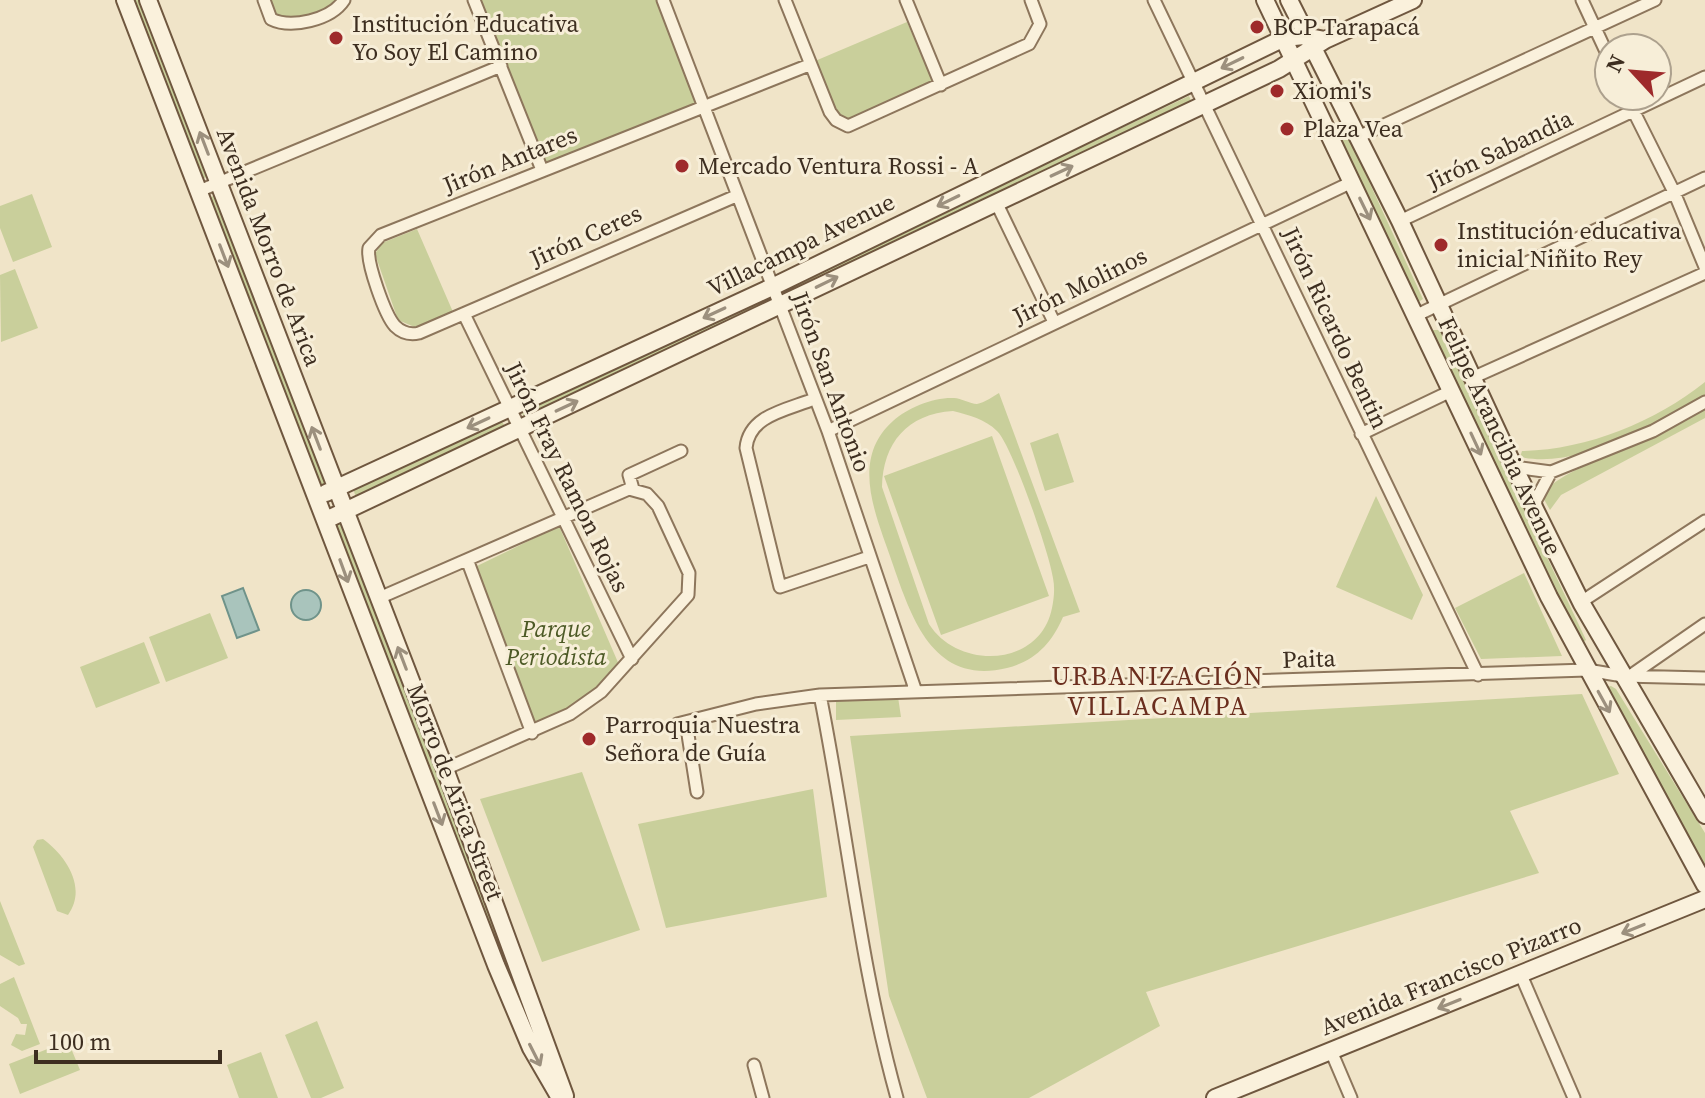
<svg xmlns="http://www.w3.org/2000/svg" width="1705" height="1098" font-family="'Source Serif 4',serif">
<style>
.green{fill:#c9cf9b;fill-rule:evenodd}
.water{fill:#a9c4bc;stroke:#6f938a;stroke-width:2}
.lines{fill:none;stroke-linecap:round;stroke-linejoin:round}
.street-casing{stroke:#8d765c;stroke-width:15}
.secondary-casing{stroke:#6f573f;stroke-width:20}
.street{stroke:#faf1dc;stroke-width:11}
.secondary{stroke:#faf1dc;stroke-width:16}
.oneway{stroke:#9c907e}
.poi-dot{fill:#9e2a2b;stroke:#f7eed8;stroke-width:3}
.labels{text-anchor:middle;stroke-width:6;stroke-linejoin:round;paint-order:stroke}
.poi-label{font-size:24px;fill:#3d2e20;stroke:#f7eed8;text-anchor:start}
.street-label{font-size:24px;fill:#3d2e20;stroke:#f7eed8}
.park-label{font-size:24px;font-style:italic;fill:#4d5a26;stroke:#f7eed8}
.neighbourhood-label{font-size:26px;letter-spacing:2px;fill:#6b2e1e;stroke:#f7eed8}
</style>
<rect width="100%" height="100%" fill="#f0e4c8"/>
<!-- green -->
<path class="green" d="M130,0h11l68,176 -9,4z
M268,0h74c-17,20 -45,20 -68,17z
M479,0h178l40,100 -3,6 -144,57 -8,-2z
M907,22l25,58 -3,5 -76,37 -15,-4 -23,-57z
M1189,96l4,9 -407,190 -2,-7z
M1348,136l75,163 -6,4 -78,-163z
M32,194l20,53 -39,15 -13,-34v-22z
M216,195l112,290 -10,5 -112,-291z
M417,229l36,83 -36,16 -19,-8 -23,-66 7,-11z
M15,269l23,59 -37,14 -1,-67z
M759,300l6,7 -241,110 -4,-8z
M1433,330h7l146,310 -4,3 -4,-3 -147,-306z
M1705,382v13c-49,29 -126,75 -185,62l2,-6c64,-1 133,-29 183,-69z
M999,393l81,219 -17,5c-11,26 -28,44 -56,51 -75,18 -96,-52 -115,-106 -15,-45 -43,-102 1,-141 14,-13 41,-24 61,-23 7,0 16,6 23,6 7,-1 17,-8 22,-11zM953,411c16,4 32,8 44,20 15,14 53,124 56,147 2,10 1,20 -1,30 -12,60 -94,62 -123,16l-47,-137c1,-44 25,-73 71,-76z
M1705,409v9l-144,77 -11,15 -9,-16c36,-36 118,-52 164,-85z
M501,421l5,6 -2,3 -148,67 -3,-8z
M1058,433l16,49 -29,9 -15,-48z
M992,436l57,160 -108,39 -57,-159z
M1376,496l47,99 -11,25 -76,-33z
M344,520l161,427 -7,4 -165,-427z
M559,526l61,141 -49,43 -36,15 -59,-152 1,-7z
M1524,573l38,83 -81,3 -26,-51z
M210,613l18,45 -62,24 -17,-45z
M144,642l16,41 -64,25 -16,-41z
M1611,686l5,3 89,144v33l-102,-178z
M1582,694l37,80 -109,37 29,62 -393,119 14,34 -131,72h-102l-38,-102 -39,-260z
M898,697l3,20 -65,3v-21z
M582,772l58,158 -98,32 -62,-163z
M813,789l14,108 -161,31 -28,-104z
M43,839c22,16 45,48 25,76l-11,-4 -24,-64 4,-7z
M0,901l25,63 -6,2 -19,-11z
M14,977l26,67 -18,7 -11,-6 5,-11 9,1 2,-11h-6l-3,-6 -18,-12v-22z
M317,1021l27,67 -23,10h-10l-26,-63z
M68,1041l12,29 -60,24 -11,-30z
M261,1052l17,46h-39l-12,-33z"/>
<!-- water -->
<path class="water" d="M243,588l16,42 -22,8 -15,-42z
M291 605a15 15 0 1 1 30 0a15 15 0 1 1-30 0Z"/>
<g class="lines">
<!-- street casing -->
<g class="street-casing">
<path id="street" d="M264,0l7,19c20,10 60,1 73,-19
M474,0l68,170
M663,0l165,431 88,261
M785,0l45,112 6,8 12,6 181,-82 11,-20 -9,-24
M906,0l35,85
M1154,0l324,675
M1582,0l27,58
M1626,96l48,96 31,75
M1358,137l297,-137
M199,191l302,-125
M736,196l-317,137c-9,2 -17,0 -24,-7 -10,-11 -29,-64 -26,-78l12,-13 428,-170
M996,202l58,120
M1400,221l305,-144
M464,314l168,345
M1417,315l288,-137
M1472,378l233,-105
M814,399c-27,11 -65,16 -68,49l34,139 89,-30
M828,431l524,-249
M1361,434l90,-43
M1514,467l37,5 102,-41 52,-29
M633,489l-4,-14 52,-24
M1535,511l1,-11 15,-28
M468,562l64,171
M379,598l250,-109 18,5 11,12 31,67 -1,22 -87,97 -31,22 -125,55
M1581,602l124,-81
M1630,676l75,-52
M820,695c27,134 40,271 77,403
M686,722l11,70
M677,724l79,-20 64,-9 767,-25 36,6 82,2
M1521,975l53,123
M1331,1051l20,47
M754,1065l9,33"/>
</g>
<!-- secondary casing -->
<g class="secondary-casing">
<path id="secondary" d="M125,0l371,965 35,83 29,50
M148,0l297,769 120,327
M1265,0l284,597 156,288
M1289,0l111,221 114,246 68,137 123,211
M326,493l446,-206 512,-249 20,-2 21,4
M326,520l953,-451 46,-29 88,-40
M1215,1098l490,-199"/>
</g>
<!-- street -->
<use href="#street" class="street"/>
<!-- secondary -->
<use href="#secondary" class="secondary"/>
</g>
<!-- one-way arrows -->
<defs><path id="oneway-shaft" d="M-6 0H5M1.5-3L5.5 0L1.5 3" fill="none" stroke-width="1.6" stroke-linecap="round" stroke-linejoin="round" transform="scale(2)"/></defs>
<g class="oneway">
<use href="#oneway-shaft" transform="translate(1232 63) rotate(154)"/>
<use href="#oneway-shaft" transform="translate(204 143) rotate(-111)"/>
<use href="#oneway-shaft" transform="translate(1062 171) rotate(-25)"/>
<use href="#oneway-shaft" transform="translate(948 201) rotate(154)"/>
<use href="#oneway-shaft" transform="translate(1365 209) rotate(64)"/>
<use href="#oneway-shaft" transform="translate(224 256) rotate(69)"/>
<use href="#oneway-shaft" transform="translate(827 282) rotate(-26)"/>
<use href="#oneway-shaft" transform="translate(714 313) rotate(155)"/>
<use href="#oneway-shaft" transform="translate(567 406) rotate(-25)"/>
<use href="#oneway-shaft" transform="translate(478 423) rotate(155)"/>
<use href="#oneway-shaft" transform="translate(316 438) rotate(-111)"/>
<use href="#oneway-shaft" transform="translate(1476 444) rotate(65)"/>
<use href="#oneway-shaft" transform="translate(344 571) rotate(70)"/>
<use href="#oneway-shaft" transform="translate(402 658) rotate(-111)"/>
<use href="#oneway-shaft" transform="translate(1604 702) rotate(61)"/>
<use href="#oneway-shaft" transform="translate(438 814) rotate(69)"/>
<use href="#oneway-shaft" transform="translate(1633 929) rotate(158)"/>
<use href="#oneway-shaft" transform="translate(1449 1004) rotate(158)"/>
<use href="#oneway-shaft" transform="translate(535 1055) rotate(63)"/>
</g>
<!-- markers -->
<g class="poi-dot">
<circle cx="1257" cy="27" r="8"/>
<circle cx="336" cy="38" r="8"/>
<circle cx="1277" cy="91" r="8"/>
<circle cx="1287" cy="129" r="8"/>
<circle cx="682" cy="166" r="8"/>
<circle cx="1441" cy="245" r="8"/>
<circle cx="589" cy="739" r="8"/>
</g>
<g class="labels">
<!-- poi labels -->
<g class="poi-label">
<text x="352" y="32">Institución Educativa<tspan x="352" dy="28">Yo Soy El Camino</tspan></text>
<text x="1273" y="35">BCP Tarapacá</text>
<text x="1293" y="99">Xiomi's</text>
<text x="1303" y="137">Plaza Vea</text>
<text x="698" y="174">Mercado Ventura Rossi - A</text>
<text x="1457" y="239">Institución educativa<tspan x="1457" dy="28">inicial Niñito Rey</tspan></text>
<text x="605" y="733">Parroquia Nuestra<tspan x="605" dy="28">Señora de Guía</tspan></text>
</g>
<!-- street labels -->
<g class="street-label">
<text transform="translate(1500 150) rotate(-25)" y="8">Jirón Sabandia</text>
<text transform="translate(510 160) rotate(-22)" y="8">Jirón Antares</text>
<text transform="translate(586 236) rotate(-24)" y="8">Jirón Ceres</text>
<text transform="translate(801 245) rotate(-26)" y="8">Villacampa Avenue</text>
<text transform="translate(269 247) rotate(69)" y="8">Avenida Morro de Arica</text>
<text transform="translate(1080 286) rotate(-26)" y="8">Jirón Molinos</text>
<text transform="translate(1335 328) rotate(65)" y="8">Jirón Ricardo Bentin</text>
<text transform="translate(831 382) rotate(70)" y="8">Jirón San Antonio</text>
<text transform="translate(1500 436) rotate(65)" y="8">Felipe Arancibia Avenue</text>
<text transform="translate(567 477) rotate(64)" y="8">Jirón Fray Ramon Rojas</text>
<text transform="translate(1309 659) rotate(-2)" y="8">Paita</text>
<text transform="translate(455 792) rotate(69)" y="8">Morro de Arica Street</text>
<text transform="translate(1451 976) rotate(-22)" y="8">Avenida Francisco Pizarro</text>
</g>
<!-- park labels -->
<g class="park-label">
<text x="556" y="637">Parque<tspan x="556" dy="28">Periodista</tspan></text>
</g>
<!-- neighbourhood labels -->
<g class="neighbourhood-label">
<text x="1158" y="685">URBANIZACIÓN<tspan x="1158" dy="30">VILLACAMPA</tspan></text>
</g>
</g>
<!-- north arrow -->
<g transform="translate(1633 72) rotate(296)"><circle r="38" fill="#f7eed8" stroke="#ada18e" stroke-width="2"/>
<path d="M0-6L14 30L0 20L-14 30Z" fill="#9e2a2b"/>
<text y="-12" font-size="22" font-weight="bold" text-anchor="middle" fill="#3d2e20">N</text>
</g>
<!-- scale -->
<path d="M36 1050v12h184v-12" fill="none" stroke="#3d2e20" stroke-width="4"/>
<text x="48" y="1050" font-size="24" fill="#3d2e20" stroke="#f7eed8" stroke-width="6" paint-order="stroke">100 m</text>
</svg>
